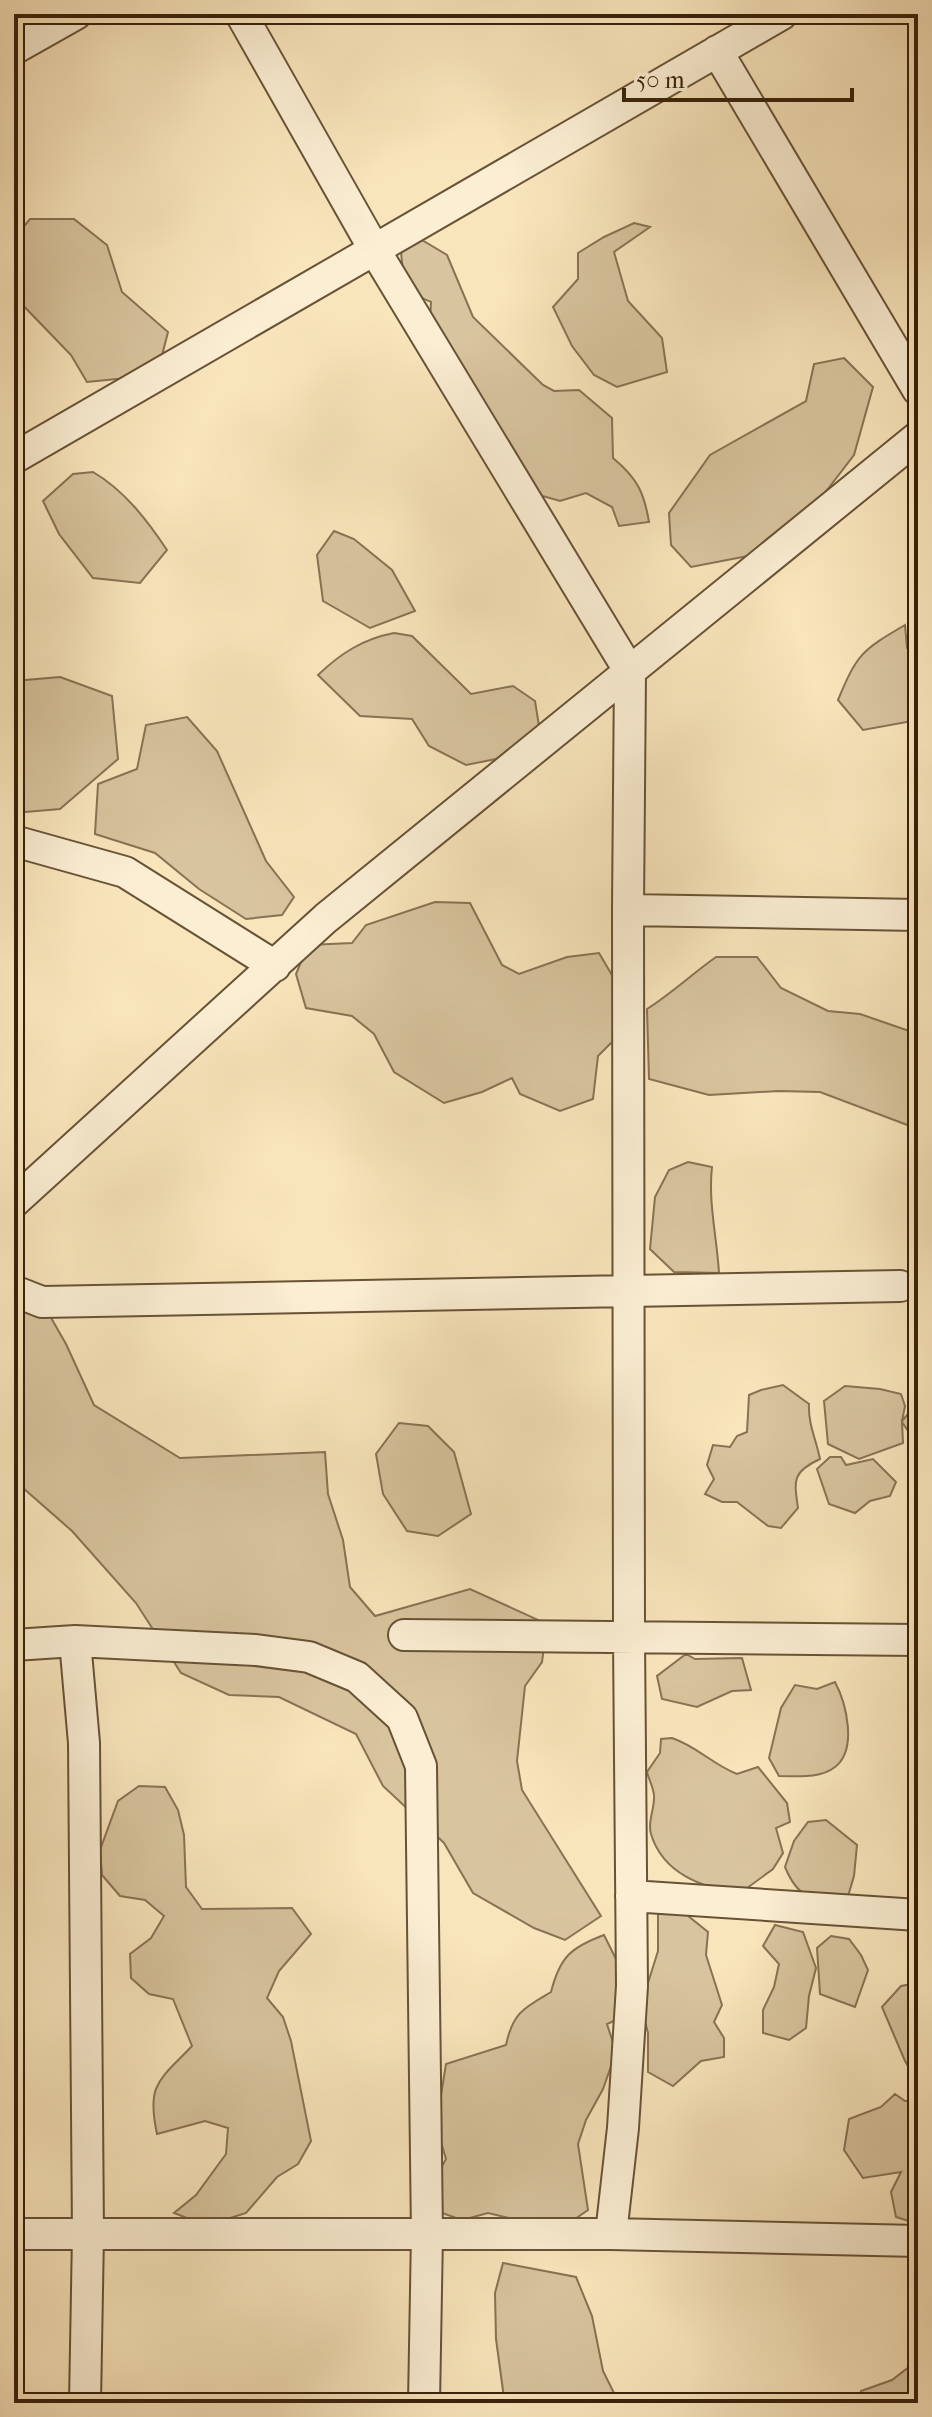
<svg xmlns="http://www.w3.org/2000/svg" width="932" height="2417" font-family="'IM FELL French Canon',serif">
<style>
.green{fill:#d8c49e;stroke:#887254;stroke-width:2}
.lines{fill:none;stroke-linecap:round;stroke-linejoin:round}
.minor-casing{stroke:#685236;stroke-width:34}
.minor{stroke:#fbeed3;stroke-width:30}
</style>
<rect width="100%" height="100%" fill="#f9e5bc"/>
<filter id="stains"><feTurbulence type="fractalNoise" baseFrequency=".0025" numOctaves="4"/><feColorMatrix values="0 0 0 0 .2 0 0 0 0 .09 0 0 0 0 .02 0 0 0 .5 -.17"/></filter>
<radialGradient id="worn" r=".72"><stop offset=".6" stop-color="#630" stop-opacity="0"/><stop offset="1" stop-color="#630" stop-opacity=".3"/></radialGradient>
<!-- green -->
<path class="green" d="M30,219h44l33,26 15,47 46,40 -11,43 -70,7 -16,-27 -57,-59v-58z
M634,223l16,4 -36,25 14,49 34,37 5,34 -50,15 -23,-12 -22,-29 -19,-39 25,-28v-26l26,-16z
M422,240l25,15 26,62 70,68 11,6 25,-1 33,28 1,40c24,20 31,34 36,64l-30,4 -7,-19 -26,-14 -26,8 -28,-8 -102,-172 1,-19c-25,-9 -29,-28 -30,-52z
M844,358l29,29 -19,68 -37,48 -64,52 -62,12 -20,-22 -2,-32 41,-58 96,-54 8,-37z
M93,472c31,18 54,48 74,78l-27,33 -47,-5 -34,-44 -16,-33 30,-27z
M334,531l20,8 38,31 23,41 -45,17 -47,-27 -6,-46z
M905,625l2,23 11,7v65l-55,10 -25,-30c19,-46 24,-50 67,-75z
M394,633l18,3 59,58 42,-8 22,15 5,31 -34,25 -40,8 -37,-19 -17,-27 -52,-3 -42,-41c23,-22 45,-36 76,-42z
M60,677l52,19 6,63 -58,50 -46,4v-132z
M187,717l30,34 49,110 28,36 -12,18 -36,4 -47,-30 -44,-36 -60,-19 3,-50 39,-15 9,-44z
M435,902l35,1 32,62 17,9 48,-17 32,-4 23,39 -4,44 -20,20 -5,43 -33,12 -40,-17 -8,-16 -30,14 -38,11 -50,-31 -20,-38 -22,-18 -46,-8 -10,-34 12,-29 44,-2 14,-18z
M716,957h41l24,31 47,23 32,3 58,20v95l-98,-37 -42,-1 -69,4 -60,-16 -2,-70c25,-16 45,-35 69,-52z
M688,1162l24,5c-4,35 5,71 7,106l-45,-1 -24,-23 5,-52 14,-27z
M42,1302l24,42 28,61 86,53 145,-6 3,42 15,46 7,47 25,29 95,-27 77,35 -5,38 -17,24 -8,75 5,29 79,126 -36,24 -31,-12 -61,-35 -29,-50 -61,-57 -27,-52 -77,-37 -50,-2 -48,-22 -45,-70 -64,-72 -58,-51v-175z
M783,1385l26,19c-1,20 7,35 11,55 -28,13 -26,21 -22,49l-17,20 -13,-2 -31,-24h-15l-17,-8 9,-15 -7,-14 6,-20 17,2 7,-11 10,-4 2,-37 12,-5z
M845,1386l35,3 21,5 4,12 -3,15 16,-19v44l-16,-24 1,21 -44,16 -31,-15 -4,-43z
M399,1423l29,3 26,26 17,62 -33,22 -31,-5 -24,-37 -7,-40z
M830,1457h11l5,8 27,-6 23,23 -6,14 -20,5 -15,12 -26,-9 -12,-35z
M686,1654l9,5 47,-1 9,32 -19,1 -35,16 -35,-8 -5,-23z
M835,1682c11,21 23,67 0,85 -15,12 -38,9 -56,9l-10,-18 12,-50 14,-23 22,4z
M672,1738c26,9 40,26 65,36l21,-7 29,36 3,19 -14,6 7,25 -10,16 -34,25c-37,-7 -76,-20 -88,-60 -4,-12 4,-26 3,-38 0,-7 -5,-16 -7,-24l13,-19 1,-14z
M139,1786l26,1 13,23 6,25 2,52 16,22 90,-1 19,26 -32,37 -12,27 16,19 8,24 20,100 -13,23 -21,13 -31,36 -25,8 -24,1 -23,-9 22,-18 30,-41 2,-26 -23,-7 -48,13c-11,-51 3,-54 35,-88l-19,-47 -24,-5 -18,-16 -1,-24 21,-16 13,-22 -19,-16 -25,-4 -18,-21 -2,-25 18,-49z
M826,1820l31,25 -3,31 -6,20c-35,2 -48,7 -63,-29l9,-26 14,-19z
M677,1907l31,25 -2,23 16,50 -8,17 10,16v19l-23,4 -28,25 -25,-14v-39l-7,-28 17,-54v-38z
M775,1925l28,7 13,36 -7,28 -3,32 -17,12 -26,-7v-23l11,-23 5,-23 -16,-18z
M604,1935l16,32 -4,53 -9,4 9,28 -13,37 -17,31 -8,24 10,66 -16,11 -63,-3 -21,-5 -26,7 -23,-8 -12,-18 19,-35 -10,-33 10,-62 60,-19c7,-33 18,-37 45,-53 9,-36 21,-45 53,-57z
M831,1936l18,3 12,16 7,15 -13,37 -35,-13 -3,-46z
M918,1983v100l-13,-22 -23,-54 19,-21z
M895,2094l10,7 13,-1v124l-22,-7 -5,-25 10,-20 -38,6 -19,-28 5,-31 32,-12z
M503,2263l73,14 16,39 11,55 16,32h-102l-13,-5 -8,-59 -1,-46z
M918,2360v43h-58l1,-12 31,-11z"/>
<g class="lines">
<!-- minor casing -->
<g class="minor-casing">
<path id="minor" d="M241,14l133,235 256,423 -2,238 1,729 3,347 -9,142 -12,106
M14,49l62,-35
M717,51l201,339
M14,458l768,-444
M14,841l111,31 150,94
M628,910l290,5
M14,1202l312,-284 592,-481
M14,1291l28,11 858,-16
M404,1635l514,5
M75,1641l9,102 4,491 -3,169
M14,1645l61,-4 181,9 53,7 48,20 45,41 19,48 6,468 -3,169
M631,1896l287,19
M14,2234h597l307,7"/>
</g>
<!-- minor -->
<use href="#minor" class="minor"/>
</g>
<!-- margin -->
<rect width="932" height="2417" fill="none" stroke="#f9e5bc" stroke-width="48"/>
<rect x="16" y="16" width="900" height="2385" fill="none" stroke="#38210a" stroke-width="4"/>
<rect x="24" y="24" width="884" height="2369" fill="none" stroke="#38210a" stroke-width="2"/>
<!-- scale -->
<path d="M624 88v12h228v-12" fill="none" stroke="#38210a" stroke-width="4"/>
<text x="636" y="88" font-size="24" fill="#38210a" stroke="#fbeed3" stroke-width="6" paint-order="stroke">50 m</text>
<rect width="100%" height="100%" filter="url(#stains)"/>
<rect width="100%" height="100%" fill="url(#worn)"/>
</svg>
